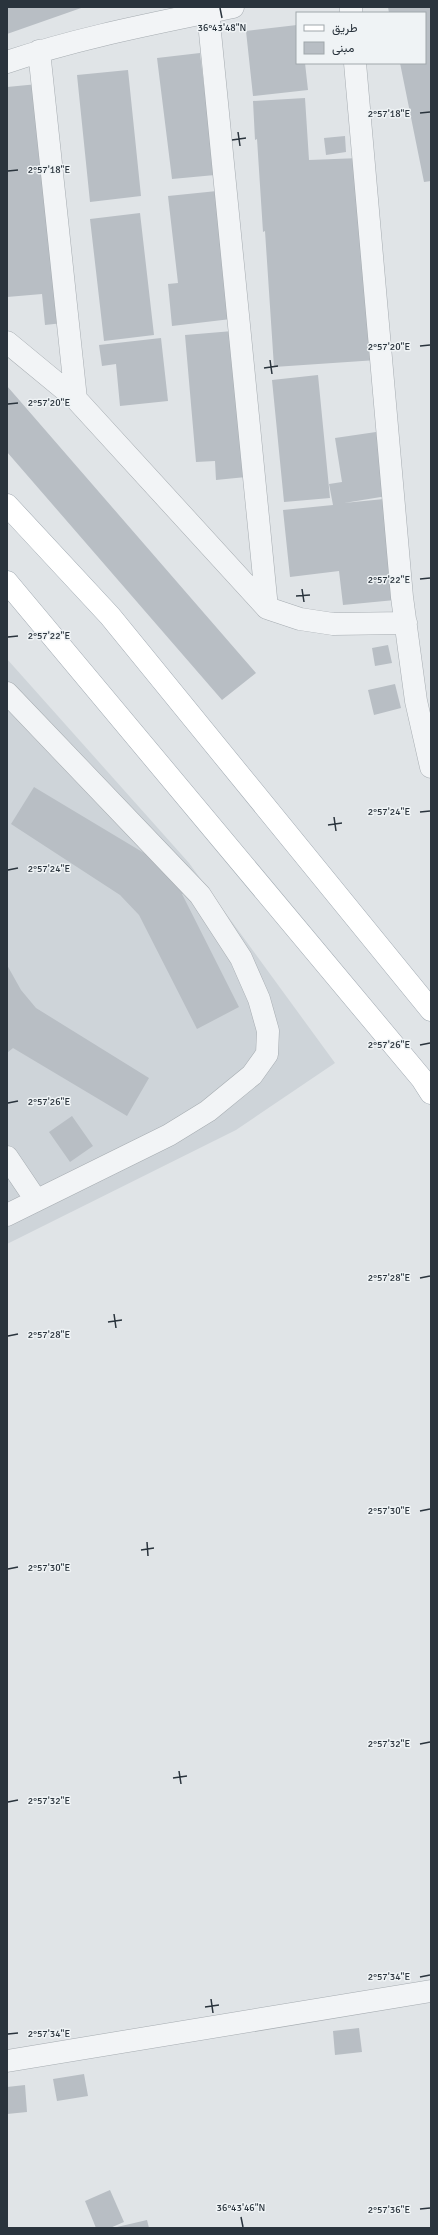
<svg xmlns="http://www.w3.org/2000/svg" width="438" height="2235" font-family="Signika,Vazirmatn,sans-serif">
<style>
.built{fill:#ced4d9}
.building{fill:#b8bec4}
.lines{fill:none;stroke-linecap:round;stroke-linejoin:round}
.minor-casing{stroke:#a6acb1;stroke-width:23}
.major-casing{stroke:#a1aab2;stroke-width:23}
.minor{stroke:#f2f4f6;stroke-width:22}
.major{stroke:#fff;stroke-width:22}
.ticks{fill:none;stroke:#2a343d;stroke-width:1.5}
.ticks-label{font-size:10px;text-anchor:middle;fill:#2a343d;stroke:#eff3f5;stroke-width:3;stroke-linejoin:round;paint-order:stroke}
</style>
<rect width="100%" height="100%" fill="#e0e4e7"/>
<!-- built -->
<path class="built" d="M7,659l182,204 146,200 -99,67 -229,114z"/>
<!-- building -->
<path class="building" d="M7,7h77l-77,27z
M388,7h43v174l-7,1 -24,-119h25v-50h-36z
M297,25v38h8l3,27 -55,6 -7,-65z
M200,53l15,122 -43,4 -15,-121z
M128,70l13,126 -51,6 -13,-127z
M38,84l25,239 -18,2 -3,-31 -35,3v-210z
M305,98l4,62 51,-2 17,202 -103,7 -9,-136 -2,1 -6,-93 -2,1 -2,-39z
M345,136l1,16 -20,3 -2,-17z
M217,191l14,128 -59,7 -4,-42 10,-1 -10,-87z
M140,213l14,122 -50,6 -14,-122z
M233,331l13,146 -30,3 -1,-19 -19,1 -11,-127z
M161,338l7,63 -48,5 -4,-42 -14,2 -3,-21z
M318,375l12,123 -46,4 -12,-122z
M7,386l249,287 -34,27 -215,-248z
M376,432l11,64 -43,7 40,-4 11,101 -52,5 -4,-34 -49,6 -7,-67 50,-5 -4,-21 13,-2 -7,-44z
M388,645l4,18 -17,3 -3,-18z
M395,684l6,24 -27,7 -6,-25z
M34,787l115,69 39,34 -6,4 57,113 -42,22 -58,-114 -19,-20 -109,-71z
M7,965l14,25 15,18 113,70 -22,38 -114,-68 -6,5z
M72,1116l21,30 -23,16 -21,-30z
M359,2028l3,24 -27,3 -2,-24z
M84,2074l4,22 -31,5 -4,-22z
M25,2085l2,27 -20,2v-27z
M110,2190l14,32 -14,6h-14l-11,-27z
M147,2220l2,8h-32v-1z"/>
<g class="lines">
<!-- minor casing -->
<g class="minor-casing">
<path id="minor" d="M351,7v6
M208,12l59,596
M39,51l37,348
M7,62c74,-25 150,-39 226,-55
M355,63l47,534 14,104 15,66
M7,342l69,57 191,209 33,11 33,5 73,-1
M7,693l193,202 41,63 18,41 9,32 -1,23 -15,21 -44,36 -39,24 -162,80
M7,1157l29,43
M7,2061l424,-70"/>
</g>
<!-- major casing -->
<g class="major-casing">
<path id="major" d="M7,505l103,111 321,394
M7,582l415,497 9,14"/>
</g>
<!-- minor -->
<use href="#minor" class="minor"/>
<!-- major -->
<use href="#major" class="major"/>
</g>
<!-- ticks -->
<path class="ticks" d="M220,8l2,10M420,113l10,-1M238,132l2,14M232,140l14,-2M8,171l10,-1M420,346l10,-1M270,360l2,14M264,368l14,-2M8,404l10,-1M420,579l10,-1M302,589l2,13M296,596l14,-1M8,637l10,-1M420,812l10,-1M334,817l2,14M328,825l14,-2M8,870l10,-2M420,1045l10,-2M8,1103l10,-2M420,1278l10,-2M114,1314l2,14M108,1322l14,-2M8,1336l10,-2M420,1511l10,-2M147,1542l1,14M141,1550l13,-2M8,1569l10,-2M420,1744l10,-2M179,1771l2,13M173,1778l14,-2M8,1802l10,-2M420,1977l10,-2M211,1999l2,14M205,2007l14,-2M8,2034l10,-1M420,2209l10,-1M241,2217l2,10"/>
<g class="ticks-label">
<text x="222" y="31">36°43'48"N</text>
<text x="389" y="117">2°57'18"E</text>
<text x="49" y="173">2°57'18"E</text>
<text x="389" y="350">2°57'20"E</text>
<text x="49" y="406">2°57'20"E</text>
<text x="389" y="583">2°57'22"E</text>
<text x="49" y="639">2°57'22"E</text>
<text x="389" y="815">2°57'24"E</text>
<text x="49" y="872">2°57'24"E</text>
<text x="389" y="1048">2°57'26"E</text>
<text x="49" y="1105">2°57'26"E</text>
<text x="389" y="1281">2°57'28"E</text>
<text x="49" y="1338">2°57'28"E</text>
<text x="389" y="1514">2°57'30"E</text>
<text x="49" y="1571">2°57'30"E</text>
<text x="389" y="1747">2°57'32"E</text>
<text x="49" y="1804">2°57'32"E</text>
<text x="389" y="1980">2°57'34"E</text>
<text x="49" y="2037">2°57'34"E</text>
<text x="241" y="2211">36°43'46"N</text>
<text x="389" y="2213">2°57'36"E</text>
</g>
<!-- border -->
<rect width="438" height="2235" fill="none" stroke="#2a343d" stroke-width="16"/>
<!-- legend -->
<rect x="296" y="12" width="130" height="52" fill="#eff3f5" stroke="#a0a7ab"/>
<rect x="304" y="25" width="20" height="6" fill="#ffffff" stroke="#a0a7ab"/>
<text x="332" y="32" font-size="12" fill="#2a343d">طريق</text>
<rect x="304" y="42" width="20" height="12" fill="#b8bec4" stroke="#a0a7ab"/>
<text x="332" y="52" font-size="12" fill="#2a343d">مبنى</text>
</svg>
